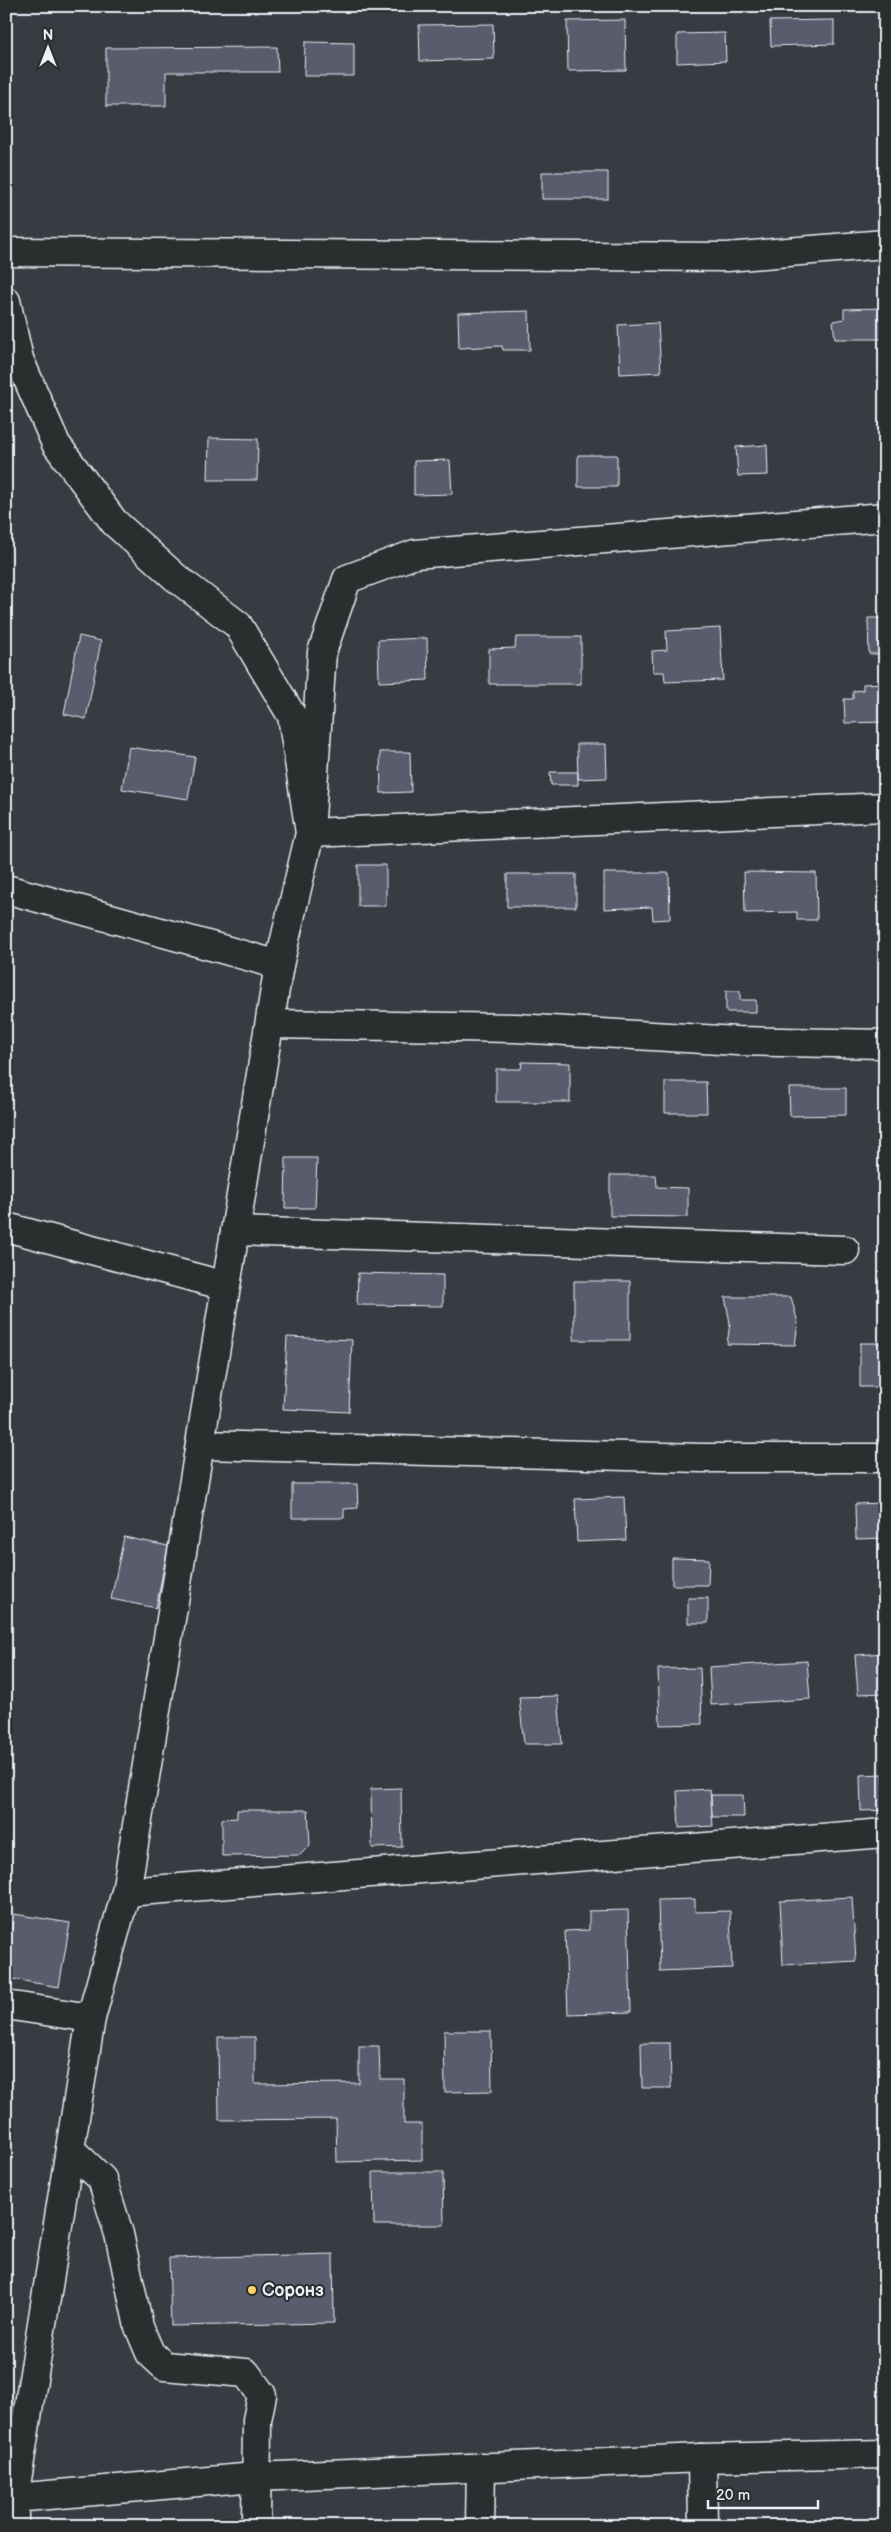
<svg xmlns="http://www.w3.org/2000/svg" width="891" height="2532" font-family="'Balsamiq Sans',sans-serif">
<style>
.building{fill:#585b6d;stroke:#e8f1f8}
.lines{fill:none;stroke-linecap:round;stroke-linejoin:round}
.minor-casing{stroke:#e8f1f8;stroke-width:31}
.tertiary-casing{stroke:#e8f1f8;stroke-width:31}
.minor{stroke:#2a2d2e;stroke-width:28}
.tertiary{stroke:#2a2d2e;stroke-width:28}
.poi-dot{fill:#ffd166;stroke:#2a2d2e;stroke-width:2}
.labels{text-anchor:middle;stroke-width:4;stroke-linejoin:round;paint-order:stroke}
.poi-label{font-size:18px;font-weight:bold;fill:#e8f1f8;stroke:#2a2d2e;text-anchor:start}
</style>
<rect width="100%" height="100%" fill="#383b41"/>
<filter id="ink" filterUnits="userSpaceOnUse"><feTurbulence type="fractalNoise" baseFrequency=".02" numOctaves="2"/><feDisplacementMap in="SourceGraphic" scale="10" xChannelSelector="R" yChannelSelector="G"/><feConvolveMatrix kernelMatrix="1 2 1 2 8 2 1 2 1" color-interpolation-filters="sRGB"/></filter>
<g filter="url(#ink)">
<!-- building -->
<path class="building" d="M625,20l1,50 -58,1 -1,-50z
M834,20v24l-63,2 -1,-25z
M493,24l1,35 -74,2 -1,-36z
M725,33l1,28 -49,2v-29z
M305,42l49,1v33h-50z
M277,47l1,25h-112v34h-60v-58z
M542,172h66v27h-66z
M885,308v31h-50l-2,-18 11,-2v-10z
M529,311l1,39h-27l-1,-4 -43,2 -1,-35z
M658,323l3,49 -41,2 -2,-49z
M209,438l49,1 -1,41h-49z
M767,445l1,30 -30,1 -2,-29z
M578,455h39v32h-39z
M450,460l2,34 -38,1v-34z
M868,618h17v36h-16z
M720,628l3,52 -58,2 -1,-10h-11l-1,-21 15,-1 -1,-19z
M79,636l22,5 -15,78 -22,-5z
M516,637h65v47h-92v-35l26,-1z
M427,638l1,42 -49,2 -1,-42z
M885,683v39l-40,1 -1,-24h9v-8l10,-1v-6z
M577,744h29l1,34 -29,1z
M129,747l66,10 -7,42 -66,-10z
M380,752h30l1,40 -30,1z
M550,772h28v13h-27z
M358,865h28v41h-28z
M744,872l72,1 1,47h-20v-8l-52,1z
M604,873h65l1,46 -17,1 -1,-13 -48,2z
M507,874h69v33h-69z
M726,991h14v9h16v12h-30z
M522,1062l48,1v39h-74v-33h25z
M665,1082h41l1,31h-42z
M789,1088h57v27l-56,1z
M286,1158h31l-2,50h-30z
M610,1175h46l1,12 31,1v29l-78,-1z
M358,1273l85,2v31l-86,-1z
M574,1281h56v59h-56z
M725,1297h66l7,26 -3,22 -68,-1 3,-21z
M287,1337l65,3 -3,72 -66,-3z
M860,1343h25v44h-25z
M292,1484h65l1,24 -14,1v9h-52z
M624,1497l2,43 -49,2 -2,-43z
M885,1503v35l-29,1 -1,-35z
M124,1537l44,9 -12,62 -45,-9z
M672,1558l37,1 -1,26h-36z
M688,1598h20v25h-20z
M885,1653v40l-27,1 -3,-39z
M807,1661l3,38 -99,6 -2,-38z
M700,1668l2,56 -42,1 -2,-56z
M558,1696l4,48h-38l-5,-47z
M883,1774l2,36 -24,1 -1,-36z
M401,1788l1,59 -30,1 -1,-59z
M710,1789l3,37 -34,2 -2,-37z
M711,1795h32l1,22h-32z
M237,1810h71l2,35 -10,10 -78,1v-37l15,-1z
M852,1897l4,64 -73,4 -3,-64z
M695,1899v13l35,-1 2,57 -72,3 -2,-71z
M628,1910l3,102 -63,2 -3,-83 24,-1v-19z
M14,1914l56,9 -11,64 -53,-9v-15z
M444,2031h47l1,60 -47,1z
M218,2037h37v47l104,-1v-37h20l1,33h24v45h18v36l-85,2 -1,-43 -117,1z
M641,2043h29l1,45h-29z
M373,2172h70l1,53h-70z
M333,2254l1,69 -163,3 -2,-68z"/>
<g class="lines">
<!-- minor casing -->
<g class="minor-casing">
<path id="minor" d="M6,252l721,5 158,-13
M885,517l-470,37 -68,25 -25,73 -12,181 575,-26
M6,889l273,76
M270,1024l246,4 221,13 148,3
M6,1227l220,59
M235,1231l610,19
M200,1445l502,13h183
M126,1892l759,-59
M6,2005l85,13
M70,2149l32,30 17,55 20,93 11,26 14,13 82,7 16,22 -5,25 -1,106
M702,2458l1,68
M480,2526l1,-59"/>
</g>
<!-- tertiary casing -->
<g class="tertiary-casing">
<path id="tertiary" d="M6,301l13,58 37,85 58,78 61,55 63,48 54,91 18,117 -31,132 -153,927 -35,126 -77,480v28
M14,2498l241,-21 447,-19 183,-4"/>
</g>
<!-- minor -->
<use href="#minor" class="minor"/>
<!-- tertiary -->
<use href="#tertiary" class="tertiary"/>
</g>
</g>
<!-- markers -->
<circle class="poi-dot" cx="252" cy="2290" r="5"/>
<g class="labels">
<!-- poi labels -->
<g class="poi-label">
<text x="262" y="2296">Соронз</text>
</g>
</g>
<!-- margin -->
<rect width="891" height="2532" fill="none" stroke="#2a2d2e" stroke-width="25"/>
<rect x="12" y="12" width="866" height="2507" fill="none" stroke="#e8f1f8" stroke-width="2" filter="url(#ink)"/>
<!-- north arrow -->
<g transform="translate(48 48)" stroke="#2a2d2e" stroke-width="4" paint-order="stroke">
<path d="M0-4L9 19L0 12L-9 19Z" fill="#e8f1f8"/>
<text y="-8" font-size="14" font-weight="bold" text-anchor="middle" fill="#e8f1f8">N</text>
</g>
<!-- scale -->
<path d="M708 2500v8h110v-8" fill="none" stroke="#e8f1f8" stroke-width="2.5"/>
<text x="716" y="2500" font-size="15" fill="#e8f1f8" stroke="#2a2d2e" stroke-width="4" paint-order="stroke">20 m</text>
</svg>
